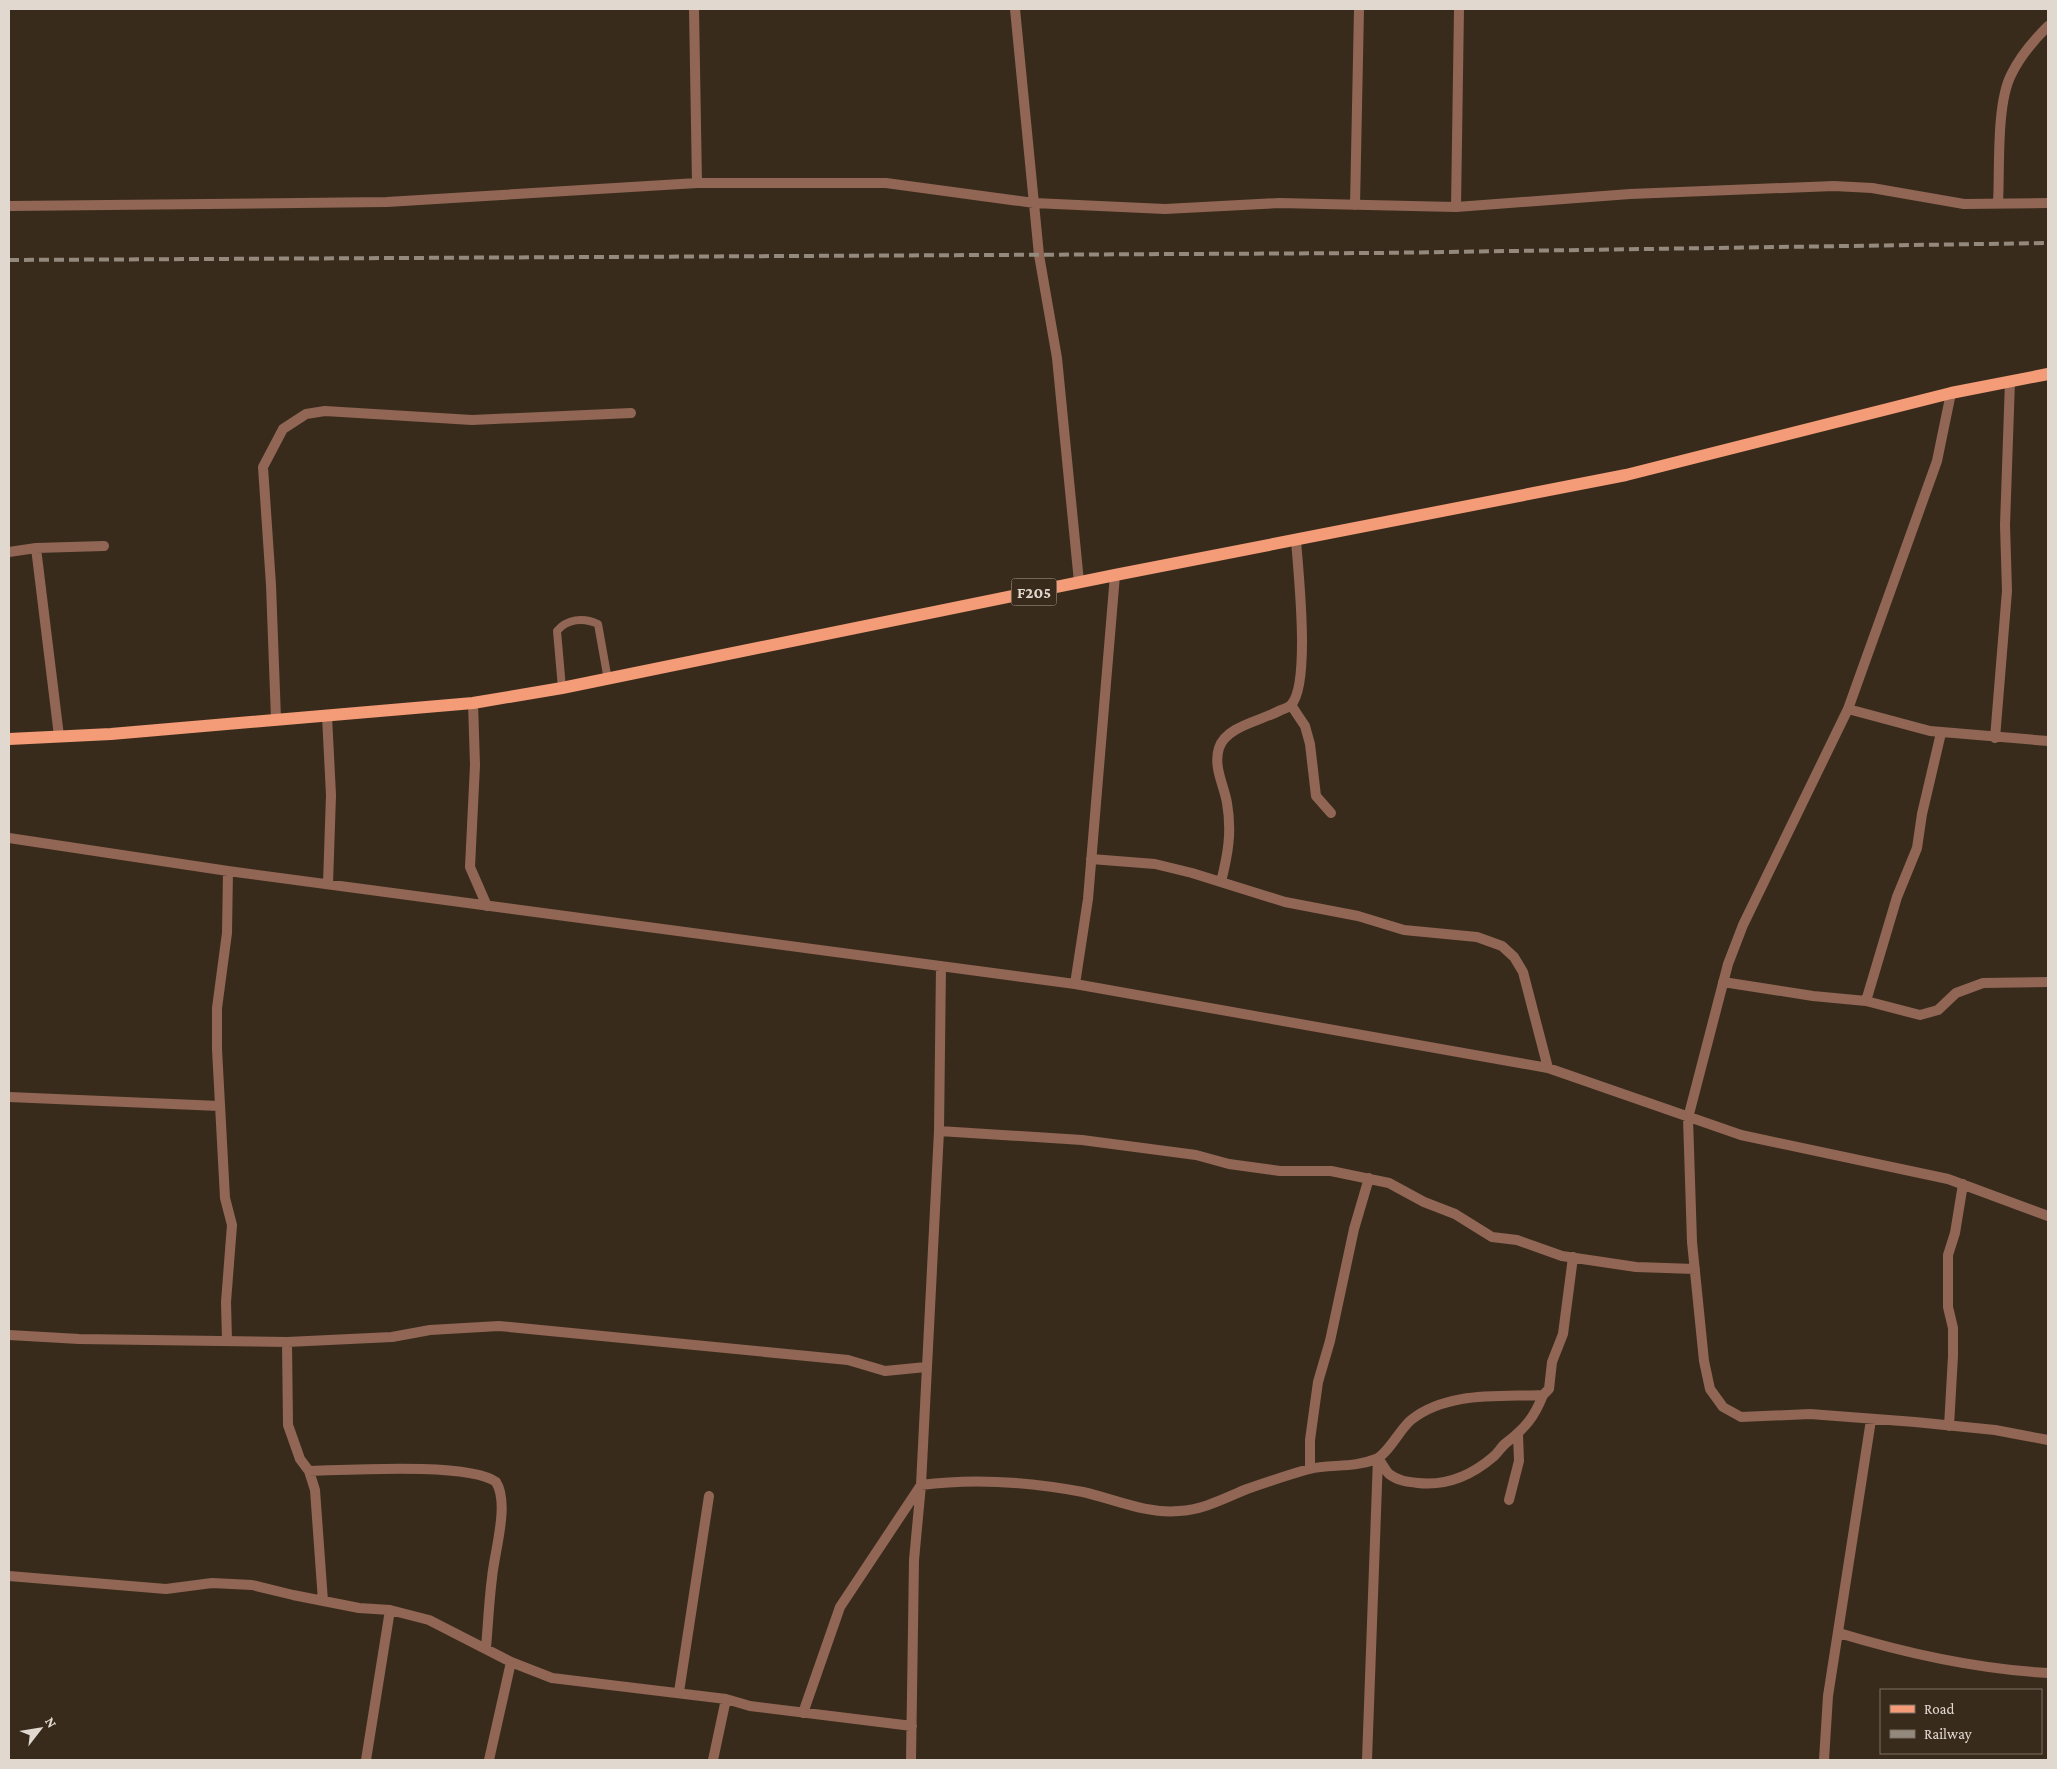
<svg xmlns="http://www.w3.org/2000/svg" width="2057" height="1769" font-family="'Crimson Pro',serif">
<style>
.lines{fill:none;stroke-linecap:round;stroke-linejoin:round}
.service{stroke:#916655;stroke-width:8}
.minor{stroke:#916655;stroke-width:10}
.primary{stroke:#f49c77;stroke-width:12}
.rail{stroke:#94897d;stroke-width:4;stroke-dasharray:10 5;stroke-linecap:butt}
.labels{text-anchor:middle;stroke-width:4;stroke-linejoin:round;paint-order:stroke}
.shield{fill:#392b1c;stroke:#afa499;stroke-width:1}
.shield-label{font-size:16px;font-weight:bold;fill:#e1d8cf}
</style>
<rect width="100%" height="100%" fill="#392b1c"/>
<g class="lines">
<!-- service -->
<path class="service" d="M562,688l-5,-57c10,-12 26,-14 41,-7l10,56"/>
<!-- minor -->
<path class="minor" d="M694,9l3,174
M1015,9l24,246 18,103 22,224
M1998,203c2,-34 -2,-98 13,-128 9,-19 22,-34 37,-49
M1355,205l4,-196
M9,206l378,-4 310,-19h189l148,20 131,6 114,-6 177,4 174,-13 204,-8 38,2 92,16 84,-1
M1456,207l3,-198
M1951,393l-14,68 -89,248 -105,216 -15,39 -40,154 4,124 12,119 6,28 13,18 18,10 69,-3 105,8 80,8 53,10
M36,548l23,188
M9,552l27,-4 68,-2
M473,703l2,62 -5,102 17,39
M1291,705l14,21 5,18 6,52 15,17
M1848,709l82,22 118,10
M327,716l4,79 -3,89
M276,719l-5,-134 -8,-118 20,-38 23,-15 19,-3 147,9 159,-7
M1995,738l12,-147 -2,-66 5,-144
M9,838l219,33 847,113 473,84 193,67 207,44 100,37
M1091,859l64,5 37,9 93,29 73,14 46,14 73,7 25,9 12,11 9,15 25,96
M1221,882c7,-28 11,-50 6,-79 -3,-18 -14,-36 -8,-55 7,-22 42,-27 62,-38 3,-1 8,-3 10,-5 20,-21 7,-135 5,-165
M1723,982l90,14 53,5 54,14 18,-5 18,-17 27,-10 65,-1
M1075,984l13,-85 27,-324
M1866,1001l31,-104 20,-49 5,-34 19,-81
M9,1097l210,9
M939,1131l143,9 114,15 33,9 51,7h51l58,12 35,19 31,12 37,23 25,3 45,16 74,11 59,2
M9,1335l70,4 208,3 105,-5 38,-7 69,-4 349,34 37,11 41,-4
M227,1340l-1,-38 6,-77 -7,-27 -8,-149v-41l10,-75 1,-62
M287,1342l1,83 12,34 9,12 6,19 8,111
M1949,1426l4,-70v-28l-5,-21v-52l7,-22 8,-49
M1378,1458c4,5 7,12 11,16 9,7 19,8 29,9 28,3 54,-8 75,-26 5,-4 8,-10 13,-14 19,-15 28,-25 37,-48
M1310,1469v-29l8,-58 12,-41 24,-112 15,-51
M309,1471c38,-1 161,-9 187,11 14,22 -2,71 -4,96 -3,23 -4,47 -6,70
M1509,1500l10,-39 -1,-26
M9,1576l157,13 46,-6 40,2 41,10 66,13 31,2 39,10 82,42 41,16 174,21 -13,61
M1839,1633c69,21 137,36 209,40
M679,1692l30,-196
M726,1699l24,7 162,20
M803,1713l37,-106 81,-122c53,-7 109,-3 162,7 31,7 63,22 96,19 24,-1 46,-13 68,-22 20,-7 41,-14 62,-20 22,-5 45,-1 67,-10 12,-5 24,-30 35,-39 36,-29 89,-23 132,-25l6,-6 3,-27 11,-28 10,-77
M366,1760l24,-150
M489,1760l22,-98
M911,1760l3,-200 7,-75 18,-354 2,-165
M1367,1760l11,-302
M1824,1760l4,-64 43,-276"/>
<!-- primary -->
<path class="primary" d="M9,739l102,-5 362,-31 89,-15 553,-113 511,-100 325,-82 97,-19"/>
<!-- rail -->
<path class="rail" d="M9,260l1369,-7 670,-10"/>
</g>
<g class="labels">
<!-- shield labels -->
<rect class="shield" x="1011.5" y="578.5" width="45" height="27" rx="4"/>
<g class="shield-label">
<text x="1034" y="598">F205</text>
</g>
</g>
<!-- border -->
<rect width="2057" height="1769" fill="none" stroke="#e1d8cf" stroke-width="20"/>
<!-- legend -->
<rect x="1880" y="1689" width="162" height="65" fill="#392b1c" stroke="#7c7064"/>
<rect x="1890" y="1705" width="25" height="8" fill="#f49c77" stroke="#7c7064"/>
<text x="1924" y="1714" font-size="15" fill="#e1d8cf">Road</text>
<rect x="1890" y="1730" width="25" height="8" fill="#94897d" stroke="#7c7064"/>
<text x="1924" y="1739" font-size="15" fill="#e1d8cf">Railway</text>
<!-- north arrow -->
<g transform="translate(40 1729) rotate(59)" stroke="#392b1c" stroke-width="4" paint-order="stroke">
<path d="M0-4L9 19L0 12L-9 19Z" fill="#e1d8cf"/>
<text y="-8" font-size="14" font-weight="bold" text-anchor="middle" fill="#e1d8cf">N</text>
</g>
</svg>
